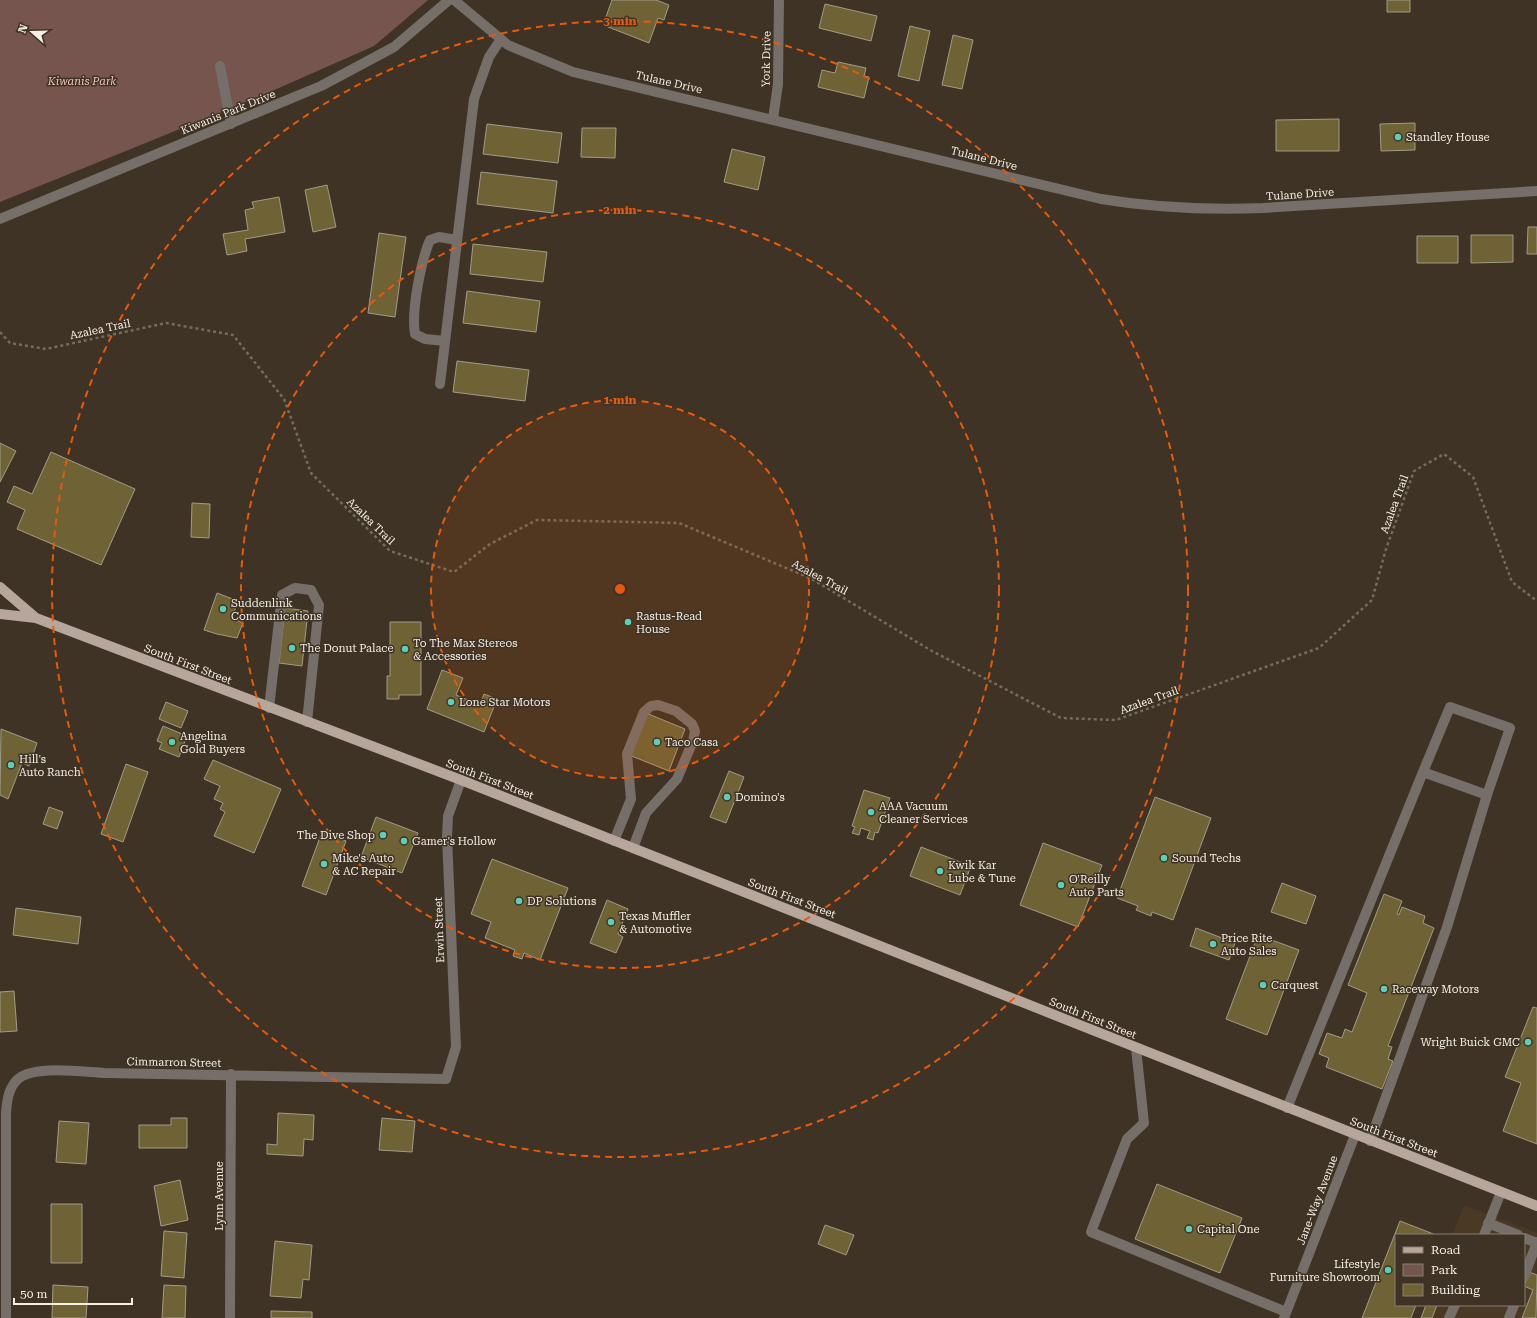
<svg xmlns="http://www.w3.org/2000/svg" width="1537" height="1318" font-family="'Roboto Serif',serif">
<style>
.built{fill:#493925}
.green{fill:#77554f}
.building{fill:#6f6336;stroke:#a19c88}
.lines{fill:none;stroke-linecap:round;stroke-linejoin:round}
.path{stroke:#756c5e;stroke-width:2.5;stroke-dasharray:3 3;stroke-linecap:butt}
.minor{stroke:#766e69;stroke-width:10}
.major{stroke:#b7a69c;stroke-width:10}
.ring{fill:none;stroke:#e8590c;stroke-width:2;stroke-dasharray:7 5}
.poi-dot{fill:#5dceb8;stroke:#3e3324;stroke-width:1.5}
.labels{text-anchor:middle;stroke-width:3;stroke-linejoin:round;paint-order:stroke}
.street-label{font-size:11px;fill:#f5eee5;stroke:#3e3324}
.park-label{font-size:11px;font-style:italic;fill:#f4c4bb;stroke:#3e3324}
.poi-label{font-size:11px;fill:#f5eee5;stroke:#3e3324;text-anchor:start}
.centre{fill:#e8590c;stroke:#3e3324;stroke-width:2}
.ring-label{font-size:12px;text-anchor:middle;font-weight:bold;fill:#e8590c;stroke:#3e3324;stroke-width:3;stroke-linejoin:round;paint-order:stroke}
</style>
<rect width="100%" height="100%" fill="#3e3324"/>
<!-- built -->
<path class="built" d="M1464,1205l73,28 -1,85h-116l5,-13h99v-70h-72z"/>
<!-- green -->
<path class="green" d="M0,0h428l-54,46 -120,53 -254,103z"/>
<!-- building -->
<path class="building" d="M612,0h44l13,5 -5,15 -6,-2 -9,25 -46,-18z
M1387,0h23v12h-23z
M825,4l52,12 -6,25 -52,-13z
M910,26l20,5 -11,50 -21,-5z
M953,35l20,5 -11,49 -20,-4z
M838,62l28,6 -2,8 5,1 -5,21 -46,-11 4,-17 13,3z
M1339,119v32h-63v-31z
M1415,123v27l-34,1 -1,-27z
M487,124l75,9 -4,30 -75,-9z
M582,128h34l-1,30 -34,-1z
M732,149l33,8 -7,33 -34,-8z
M481,172l76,9 -4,32 -76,-9z
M327,185l9,42 -23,5 -8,-42z
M279,197l6,35 -40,7 2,12 -20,4 -4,-21 25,-4 -3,-20 9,-2 -2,-6z
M1528,227h9v27h-10z
M379,233l27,4 -11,80 -27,-4z
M1471,235h42v27l-42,1z
M1417,236h41v27h-41z
M473,244l74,8 -4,30 -73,-8z
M467,291l73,10 -4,31 -73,-9z
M457,361l72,9 -4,31 -72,-9z
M0,443l16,8 -16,31z
M51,452l84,37 -34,76 -84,-36 8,-19 -18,-8 7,-16 18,8z
M192,503l18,1 -1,34 -18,-1z
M217,593l21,8 -6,17 11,5 -6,15 -20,-4 -13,-4z
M285,608l23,3 -6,55 -23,-3z
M390,622h31v73h-22v4h-12v-23h3z
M442,670l21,8 -7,17 24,10 4,-11 13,5 -13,33 -57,-23z
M166,702l22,9 -7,17 -22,-9z
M646,713l39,16 -16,42 -40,-16z
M163,726l24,10 -8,21 -20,-8 3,-6 -5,-2z
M1,729l36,14 -8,23 -7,-3 -14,36 -8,-4z
M213,760l68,29 -27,64 -40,-17 11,-24 -5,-3 3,-6 -9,-4 6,-13 -16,-7z
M126,764l22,8 -25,70 -22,-8z
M729,771l15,6 -18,46 -16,-6z
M864,790l26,8 -12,35 -3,-1 -2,8 -6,-2 3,-7 -9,-3 -2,7 -7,-2 3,-6 -3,-1z
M1155,797l56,21 -38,102 -21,-8 -1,4 -15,-6 2,-4 -21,-8z
M49,807l14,5 -6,17 -14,-5z
M376,817l42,16 -16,40 -41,-16z
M322,832l24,9 -20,54 -24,-9z
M1043,843l59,22 -24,62 -58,-22z
M921,847l50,19 -11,29 -50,-19z
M492,859l76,29 -28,72 -16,-7 -2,6 -9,-3 2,-6 -30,-12 6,-16 -20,-8z
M1282,883l34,13 -10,28 -35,-12z
M1384,894l18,7 -5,13 2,1 3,-8 23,9 -2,7 11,5 -46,118 4,1 -4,12 5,2 -11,28 -56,-22 3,-9 -10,-4 8,-21 15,5 3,-9 7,3 15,-39 -19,-8z
M607,900l21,9 -10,25 5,3 -7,16 -26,-10z
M16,908l65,9 -3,27 -65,-9z
M1196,928l39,15 -6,17 -39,-14z
M1258,935l41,15 -32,85 -41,-16z
M14,991l3,40 -17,1v-40z
M1533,1007l4,1v136l-34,-13 18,-48 -16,-6z
M278,1113l36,2 -1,25 -9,-1 -1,17 -36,-2v-10l10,1z
M171,1118h16v30h-48v-23h32z
M382,1118l33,3 -3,31 -33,-2z
M59,1121l30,2 -3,41 -30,-2z
M180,1180l8,40 -27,6 -7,-40z
M1157,1184l85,34 -22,55 -85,-34z
M51,1204h31v59h-31z
M1400,1221l36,14h-40v70h20l-5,13h-49z
M825,1225l29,10 -8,20 -28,-11z
M164,1231l23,2 -3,45 -23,-2z
M275,1241l37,4 -3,35 -6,-1 -2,19 -31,-2z
M1529,1272l8,3 -1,43h-14l11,-28 -9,-4z
M53,1285l35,2 -2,31h-34z
M164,1285l22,1 -1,32h-23z
M1426,1305h11l-5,13h-11z
M271,1311l41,1v6h-41z"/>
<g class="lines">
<!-- path -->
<path class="path" d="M0,332l10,11 36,6 120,-26 67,12 51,64 27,74 79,78 64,21 36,-28 47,-24 142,3 131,55 122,73 129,67 55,2 203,-72 53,-48 14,-51 28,-78 30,-17 29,23 39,105 25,19"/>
<!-- minor -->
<path class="minor" d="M454,0l54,45 65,27 528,127c54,9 107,11 162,9l274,-17
M220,66l11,58
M773,119l5,-35 1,-84
M0,219l321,-133 73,-39 55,-47
M445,341l-20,-2 -10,-5c-4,-23 6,-73 15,-94l9,-3 18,3
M440,384l34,-285 15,-42 12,-18
M269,708l13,-113 13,-7 16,2 8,15 -12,117
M1423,772l27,-65 60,21 -23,67
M614,841l17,-42 -4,-45 17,-42 7,-6 7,-1 18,6 16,13 3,7 -2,10 -16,38 -31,34 -13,35
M1136,1048l8,75 -17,16 -36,93 195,80
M1287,1108l136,-336 64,23 -40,132 -77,214
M1488,1223l30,12
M1484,1235l17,-43
M1524,1238l13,5
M1524,1277l13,-35
M6,1318v-205c1,-12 2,-23 10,-32 14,-17 67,-9 88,-8l342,6 10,-32 -9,-210 1,-21 13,-36
M230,1318l1,-244
M1284,1318l71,-183
M1449,1318l6,-13
M1509,1318l5,-13"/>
<!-- major -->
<path class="major" d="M0,587l36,31
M0,614l36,4 425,162 1076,426"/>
</g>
<!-- distance rings -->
<circle cx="620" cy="589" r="189" fill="#e8590c" fill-opacity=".12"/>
<g class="ring">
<circle cx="620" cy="589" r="189"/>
<circle cx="620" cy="589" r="379"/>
<circle cx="620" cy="589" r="568"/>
</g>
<!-- markers -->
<g class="poi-dot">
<circle cx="1398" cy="137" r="4"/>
<circle cx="223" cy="609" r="4"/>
<circle cx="628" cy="622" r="4"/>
<circle cx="292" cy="648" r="4"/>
<circle cx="405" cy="649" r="4"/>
<circle cx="451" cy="702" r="4"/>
<circle cx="172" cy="742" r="4"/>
<circle cx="657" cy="742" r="4"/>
<circle cx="11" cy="765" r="4"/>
<circle cx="727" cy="797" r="4"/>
<circle cx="871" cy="812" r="4"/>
<circle cx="383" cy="835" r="4"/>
<circle cx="404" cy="841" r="4"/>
<circle cx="1164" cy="858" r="4"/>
<circle cx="324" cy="864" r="4"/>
<circle cx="940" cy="871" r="4"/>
<circle cx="1061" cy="885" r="4"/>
<circle cx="519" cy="901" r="4"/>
<circle cx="611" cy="922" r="4"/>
<circle cx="1213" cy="944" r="4"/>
<circle cx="1263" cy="985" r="4"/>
<circle cx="1384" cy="989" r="4"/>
<circle cx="1528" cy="1042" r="4"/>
<circle cx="1189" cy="1229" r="4"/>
<circle cx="1388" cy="1270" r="4"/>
</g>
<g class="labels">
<!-- street labels -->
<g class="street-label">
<text transform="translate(766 59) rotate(-89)" y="4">York Drive</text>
<text transform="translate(669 82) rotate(13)" y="4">Tulane Drive</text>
<text transform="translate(228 112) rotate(-22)" y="4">Kiwanis Park Drive</text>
<text transform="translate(984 158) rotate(14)" y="4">Tulane Drive</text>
<text transform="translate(1300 194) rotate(-4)" y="4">Tulane Drive</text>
<text transform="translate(100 329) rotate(-12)" y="4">Azalea Trail</text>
<text transform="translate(1394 504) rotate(-70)" y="4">Azalea Trail</text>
<text transform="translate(371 521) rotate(44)" y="4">Azalea Trail</text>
<text transform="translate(820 577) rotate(28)" y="4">Azalea Trail</text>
<text transform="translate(188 664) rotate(21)" y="4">South First Street</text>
<text transform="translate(1149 700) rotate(-20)" y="4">Azalea Trail</text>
<text transform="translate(490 779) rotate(21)" y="4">South First Street</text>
<text transform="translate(792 898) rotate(21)" y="4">South First Street</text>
<text transform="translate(439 930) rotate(-92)" y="4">Erwin Street</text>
<text transform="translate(1093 1018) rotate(22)" y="4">South First Street</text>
<text transform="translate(174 1062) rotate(1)" y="4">Cimmarron Street</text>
<text transform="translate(1394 1137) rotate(21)" y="4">South First Street</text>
<text transform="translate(219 1196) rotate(-90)" y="4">Lynn Avenue</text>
<text transform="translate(1317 1200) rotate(-69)" y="4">Jane-Way Avenue</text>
</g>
<!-- park labels -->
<g class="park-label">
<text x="82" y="85">Kiwanis Park</text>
</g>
<!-- poi labels -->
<g class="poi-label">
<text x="1406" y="141">Standley House</text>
<text x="231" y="607">Suddenlink<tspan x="231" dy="13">Communications</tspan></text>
<text x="636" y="620">Rastus-Read<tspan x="636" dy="13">House</tspan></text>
<text x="413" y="647">To The Max Stereos<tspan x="413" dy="13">&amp; Accessories</tspan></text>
<text x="300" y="652">The Donut Palace</text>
<text x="459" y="706">Lone Star Motors</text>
<text x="180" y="740">Angelina<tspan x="180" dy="13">Gold Buyers</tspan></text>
<text x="665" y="746">Taco Casa</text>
<text x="19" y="763">Hill's<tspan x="19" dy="13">Auto Ranch</tspan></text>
<text x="735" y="801">Domino's</text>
<text x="879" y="810">AAA Vacuum<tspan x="879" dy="13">Cleaner Services</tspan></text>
<text x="375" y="839" text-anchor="end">The Dive Shop</text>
<text x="412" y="845">Gamer's Hollow</text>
<text x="332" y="862">Mike's Auto<tspan x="332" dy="13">&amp; AC Repair</tspan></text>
<text x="1172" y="862">Sound Techs</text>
<text x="948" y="869">Kwik Kar<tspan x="948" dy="13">Lube &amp; Tune</tspan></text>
<text x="1069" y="883">O'Reilly<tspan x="1069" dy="13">Auto Parts</tspan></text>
<text x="527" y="905">DP Solutions</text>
<text x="619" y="920">Texas Muffler<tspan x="619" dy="13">&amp; Automotive</tspan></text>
<text x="1221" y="942">Price Rite<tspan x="1221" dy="13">Auto Sales</tspan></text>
<text x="1271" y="989">Carquest</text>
<text x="1392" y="993">Raceway Motors</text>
<text x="1520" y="1046" text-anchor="end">Wright Buick GMC</text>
<text x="1197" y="1233">Capital One</text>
<text x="1380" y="1268" text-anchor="end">Lifestyle<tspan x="1380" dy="13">Furniture Showroom</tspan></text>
</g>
</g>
<circle cx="620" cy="589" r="6" class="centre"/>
<g class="ring-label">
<text x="620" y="25">3 min</text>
<text x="620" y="214">2 min</text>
<text x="620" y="404">1 min</text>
</g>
<!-- legend -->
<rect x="1395" y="1234" width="130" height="72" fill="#3e3324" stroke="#877e71"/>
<rect x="1403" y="1247" width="20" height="6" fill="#b7a69c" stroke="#877e71"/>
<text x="1431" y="1254" font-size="12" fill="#f5eee5">Road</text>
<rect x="1403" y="1264" width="20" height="12" fill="#77554f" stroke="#877e71"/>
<text x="1431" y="1274" font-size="12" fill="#f5eee5">Park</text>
<rect x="1403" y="1284" width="20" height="12" fill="#6f6336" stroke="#877e71"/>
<text x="1431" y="1294" font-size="12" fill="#f5eee5">Building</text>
<!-- north arrow -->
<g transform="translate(32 32) rotate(290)" stroke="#3e3324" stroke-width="3" paint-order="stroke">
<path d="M0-3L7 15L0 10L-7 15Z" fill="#f5eee5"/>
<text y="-6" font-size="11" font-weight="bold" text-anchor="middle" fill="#f5eee5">N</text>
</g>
<!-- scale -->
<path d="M14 1298v6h118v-6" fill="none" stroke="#f5eee5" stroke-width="2"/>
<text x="20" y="1298" font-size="12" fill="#f5eee5" stroke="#3e3324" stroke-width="3" paint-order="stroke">50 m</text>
</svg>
